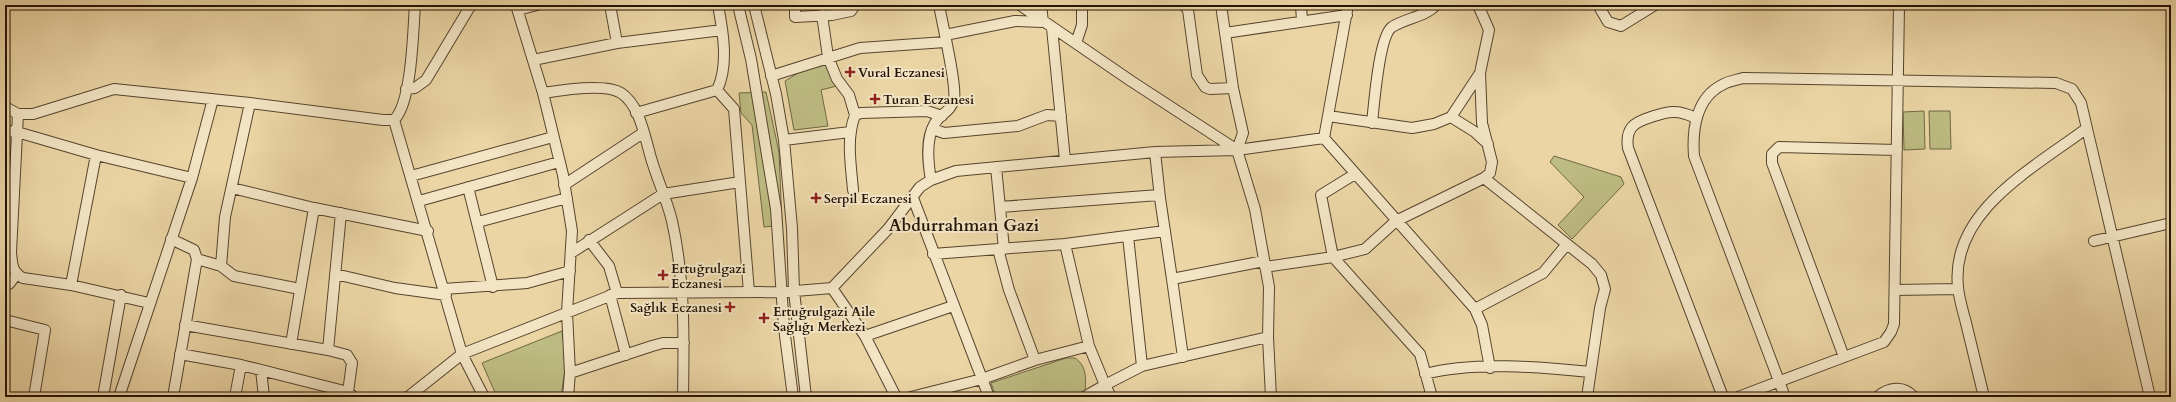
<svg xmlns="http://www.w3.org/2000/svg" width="2176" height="402" font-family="Cardo,serif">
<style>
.green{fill:#bdbc82;stroke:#706844}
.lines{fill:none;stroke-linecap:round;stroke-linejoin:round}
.minor-casing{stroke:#56442d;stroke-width:12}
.minor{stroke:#f2e4c4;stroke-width:10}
.poi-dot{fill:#8f2418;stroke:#f2e4c4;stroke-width:1.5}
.labels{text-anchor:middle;stroke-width:4;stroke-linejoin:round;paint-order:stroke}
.poi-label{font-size:13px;font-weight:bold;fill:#241305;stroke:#f2e4c4;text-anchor:start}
.district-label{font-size:17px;font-weight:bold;fill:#241305;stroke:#f2e4c4}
</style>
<rect width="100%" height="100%" fill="#ebd5a5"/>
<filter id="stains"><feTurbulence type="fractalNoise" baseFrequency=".005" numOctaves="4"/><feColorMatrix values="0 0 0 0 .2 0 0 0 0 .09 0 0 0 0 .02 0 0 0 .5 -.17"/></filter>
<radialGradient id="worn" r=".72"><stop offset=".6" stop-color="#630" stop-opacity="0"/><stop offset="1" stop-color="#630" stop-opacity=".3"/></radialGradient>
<!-- green -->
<path class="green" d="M827,63l10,23 -16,4 7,36 -34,4 -9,-49 15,-9z
M766,92l13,60 3,73 -18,2 -12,-102 -11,-12 -2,-20z
M1924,111l1,38 -21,1 -1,-38z
M1929,111h21l1,38h-21z
M1554,156l67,21 3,7 -52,55 -14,-14 26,-28 -34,-35z
M562,331l4,31 -5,35h-64l-15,-34z
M1066,358h9c12,8 11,21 10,34l-11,5h-78l-5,-14z"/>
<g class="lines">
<!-- minor casing -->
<g class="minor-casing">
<path id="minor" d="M516,5l27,88 20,82 9,56 -5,81 3,61 -2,24
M610,5l7,38
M718,5c5,26 11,61 -1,85l17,19 15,183
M738,5l13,54 25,150 8,119 9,69
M754,5l22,89 8,46 8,88 2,63 12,106
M795,5v12l37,-2 19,-4 4,-6
M1020,5l111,76 106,69 18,59 14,78 -1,50 3,60
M1184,5l4,5 9,65 8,12 5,2 23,-1
M1301,5l1,16
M1348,5l-24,133 151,171 7,16 8,43
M1598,5l10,17 13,4 34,-21
M518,10l19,-5
M822,15l6,42 9,22 12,16 6,20
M1052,28l13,132
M1225,33l122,-18
M945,35l70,-14 28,1 -2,-17
M1076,43l6,-18v-20
M533,60l84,-17 105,-13
M1480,73l2,50 10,39 -2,11 -6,5
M771,76l89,-28 85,-6
M406,89l9,-1 11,-8 45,-75
M543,93c18,-3 63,-10 78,0 19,12 24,45 30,65 6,21 16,42 21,63 13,58 12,118 11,176
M5,107l13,7h15l81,-25 136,14 133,17h11c18,-17 19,-89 21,-115
M636,113l81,-23
M18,114l-7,138c1,12 1,20 12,26l48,7 78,18
M1328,116l84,12 22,-4 17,-7 29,-44 9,-43 -11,-25
M1451,117l24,15 13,12
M1696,118c-7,-3 -13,-6 -21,-6 -8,-1 -38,8 -43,15 -5,6 -5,14 -4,21l95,249
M394,120l68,234 22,43
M1372,123c2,-18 7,-87 20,-96 14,-9 33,-10 44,-22
M933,129l11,4 74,-7 29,-11 14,1
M5,131l12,1 79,23 96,23
M784,140l66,-8
M1237,150l87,-12
M1155,152l5,46 12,81
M996,167l8,82
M1355,174l-34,21 12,62 87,97 12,43
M411,176l142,-39
M931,180c-3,-17 -6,-41 4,-57 6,-10 15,-10 19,-24 3,-13 -12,-77 -15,-94
M564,185l79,-52
M468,187l25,100
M232,188l82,20 114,23
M853,190c-2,-25 -7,-51 2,-75l6,-2 66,-2 15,5
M913,198l76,199
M419,201l140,-39
M1000,207l159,-12
M478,222l89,-24
M1165,231l-100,13 24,102 16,39 37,-19 126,-29
M1128,236l14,130
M171,239l23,11 3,9 -24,138
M589,240l20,26 8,27
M2094,241l77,-18
M998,249l11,41 26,70
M571,253l92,-59 77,-12
M933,254l132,-10
M197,259l24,7 4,-49 25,-114
M221,266l13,10 66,13
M1265,267l68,-10 32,-8 31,-28 88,-43 108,86 9,11 4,14 -5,19 -13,89
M335,274l60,14 51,7
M5,284h4l7,-9
M71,285l25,-130
M832,288l33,48 31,61
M444,289l83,-6 43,-12
M1895,290l63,-1
M610,295l16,60
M1475,309l68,-36 24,-29
M5,320l40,10 -11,67
M185,325l143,25 19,5 5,8 -4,29
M865,336l88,-30
M291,344l23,-136
M328,350l13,-137
M180,354l61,11 107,27 6,5
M1183,357l-11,-78 92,-18
M1844,357l-72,-194v-9l7,-7 118,3
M261,370l3,27
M570,373l82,-27 11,-3h21
M1425,374c48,-13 116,-7 165,-2
M103,397l18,-102
M119,397l73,-219 21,-79
M235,397l6,-32
M408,397l54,-43 155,-61 166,-1 49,-4 56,-59 32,-42 11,-7 25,-9 199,-19 82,-2 6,-17 -10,-45 -12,-83
M911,397l71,-18 53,-19 54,-14
M1084,397l21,-12 6,12
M1738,397l146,-55 7,-10 3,-8 5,-319
M1785,397l-91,-241c-2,-26 2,-58 28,-71 6,-4 15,-5 21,-7l313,5 16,6 9,14 69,294
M1877,397c12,-10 26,-12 37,0
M1984,397c-6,-25 -12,-49 -18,-74 -3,-12 -7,-24 -8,-36 -8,-76 76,-119 129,-159"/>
</g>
<!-- minor -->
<use href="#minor" class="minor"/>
</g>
<!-- markers -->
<g class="poi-dot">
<path d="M848 66h4v4h4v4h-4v4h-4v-4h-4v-4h4z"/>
<path d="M873 93h4v4h4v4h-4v4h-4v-4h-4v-4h4z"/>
<path d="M814 192h4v4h4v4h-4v4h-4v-4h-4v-4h4z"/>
<path d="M661 269h4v4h4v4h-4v4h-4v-4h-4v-4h4z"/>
<path d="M728 301h4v4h4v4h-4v4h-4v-4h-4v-4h4z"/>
<path d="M762 312h4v4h4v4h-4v4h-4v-4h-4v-4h4z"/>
</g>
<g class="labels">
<!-- poi labels -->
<g class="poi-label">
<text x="858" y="77">Vural Eczanesi</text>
<text x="883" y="104">Turan Eczanesi</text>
<text x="824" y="203">Serpil Eczanesi</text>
<text x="671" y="273">Ertuğrulgazi<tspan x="671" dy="15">Eczanesi</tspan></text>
<text x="722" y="312" text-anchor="end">Sağlık Eczanesi</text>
<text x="773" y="316">Ertuğrulgazi Aile<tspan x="773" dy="15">Sağlığı Merkezi</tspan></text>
</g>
<!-- district labels -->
<g class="district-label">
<text x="964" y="231">Abdurrahman Gazi</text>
</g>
</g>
<!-- margin -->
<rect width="2176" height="402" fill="none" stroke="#ebd5a5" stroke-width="20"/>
<rect x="6" y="6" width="2164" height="390" fill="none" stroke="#241305" stroke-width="2"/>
<rect x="10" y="10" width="2156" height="382" fill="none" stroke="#241305"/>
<rect width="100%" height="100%" filter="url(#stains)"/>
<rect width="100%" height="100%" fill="url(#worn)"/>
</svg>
